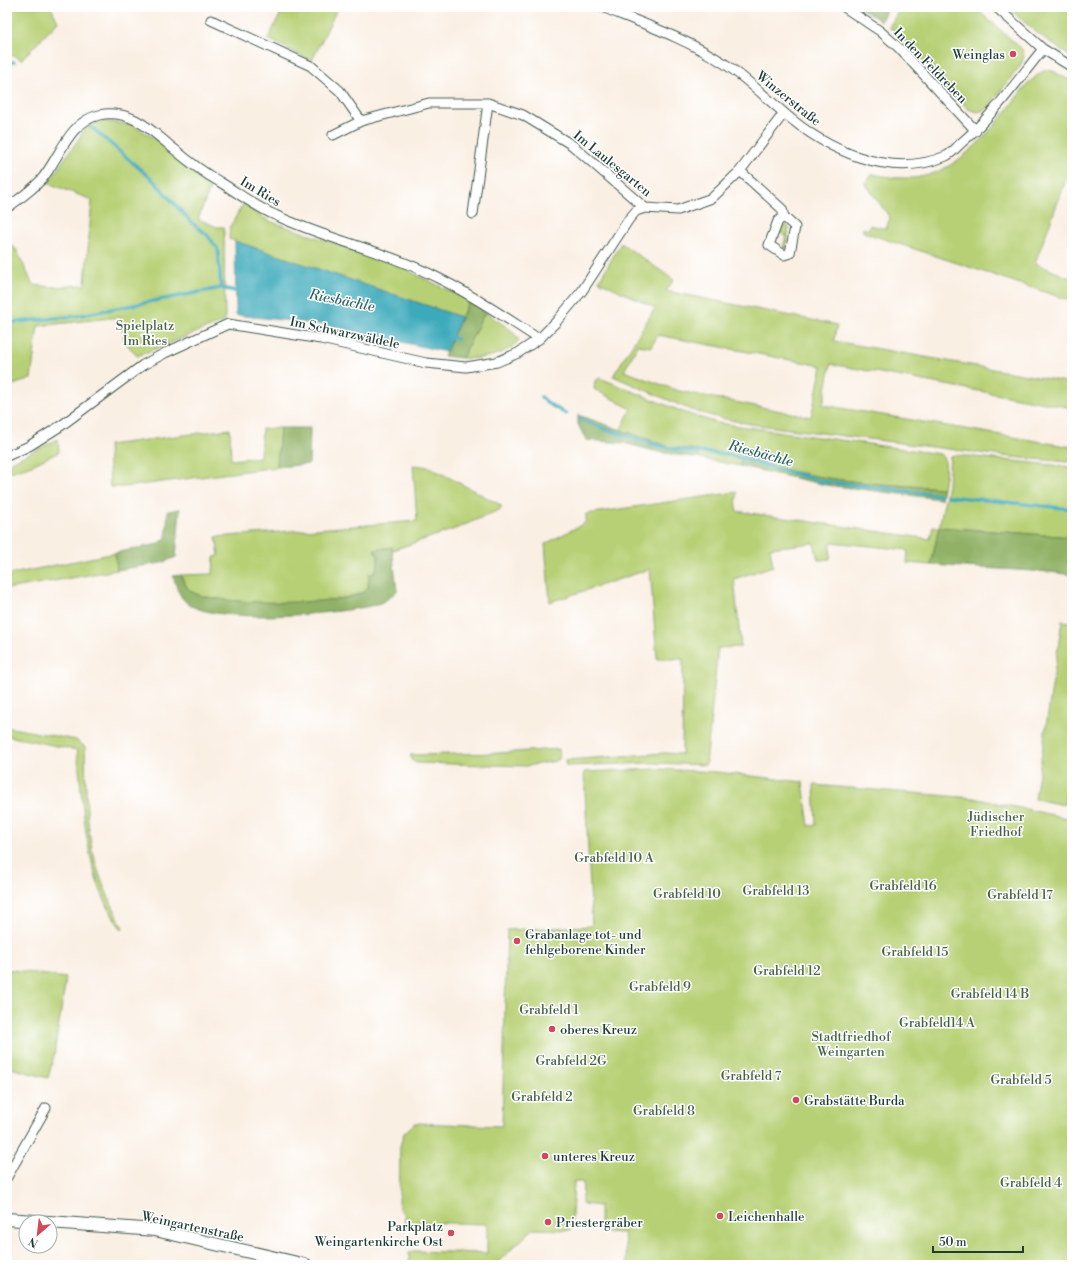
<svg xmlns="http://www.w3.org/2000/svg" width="1079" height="1272" font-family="'Libre Bodoni',serif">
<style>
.green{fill:#b7d075;stroke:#6b8654;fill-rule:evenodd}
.forest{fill:#91b266;stroke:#58784d}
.water{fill:#3caabb;stroke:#2e7478}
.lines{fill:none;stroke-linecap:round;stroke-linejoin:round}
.stream{stroke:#3caabb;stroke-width:3.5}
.minor-casing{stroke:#40584e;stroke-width:11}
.tertiary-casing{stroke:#40584e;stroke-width:14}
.minor{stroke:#fff;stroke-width:9}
.tertiary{stroke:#fff;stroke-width:12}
.poi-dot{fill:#d1495b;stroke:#fff;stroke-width:1.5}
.labels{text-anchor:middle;stroke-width:3;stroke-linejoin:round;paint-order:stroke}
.poi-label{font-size:13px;fill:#1f3d34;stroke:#fff;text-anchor:start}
.street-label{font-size:13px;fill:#1f3d34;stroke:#fff}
.park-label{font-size:13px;fill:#456244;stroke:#fff}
.water-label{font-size:14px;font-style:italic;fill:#296363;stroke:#fff}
</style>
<rect width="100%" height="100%" fill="#fff"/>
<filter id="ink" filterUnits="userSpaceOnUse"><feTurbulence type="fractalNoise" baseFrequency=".025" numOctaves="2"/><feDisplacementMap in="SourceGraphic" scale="8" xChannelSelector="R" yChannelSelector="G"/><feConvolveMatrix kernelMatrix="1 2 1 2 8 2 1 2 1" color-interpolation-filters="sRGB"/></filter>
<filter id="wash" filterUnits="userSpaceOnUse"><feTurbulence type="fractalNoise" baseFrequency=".012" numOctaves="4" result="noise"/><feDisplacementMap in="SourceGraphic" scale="16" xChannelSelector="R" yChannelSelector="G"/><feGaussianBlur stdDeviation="0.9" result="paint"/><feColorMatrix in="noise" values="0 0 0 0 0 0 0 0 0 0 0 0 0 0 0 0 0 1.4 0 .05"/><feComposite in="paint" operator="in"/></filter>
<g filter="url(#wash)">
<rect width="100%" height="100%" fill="#faefe3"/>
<!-- green -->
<path class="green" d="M7,7h44l7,15 -37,38 -5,-4 -9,-1z
M284,7h54l-26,54 -44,-22z
M901,7l20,4 4,-4h49l48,42 2,8 -4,9 -33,43 -9,3 -10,-3 -66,-71 -13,-11z
M1007,7h65v51l-36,-26z
M1047,69l8,3 17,10v82l-37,99 37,16v22l-209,-69v-4l5,2 2,-5 16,4 4,-11 -25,-35 8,-9c10,2 20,4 30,4 45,3 80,-38 106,-70 11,-15 21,-30 38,-39z
M105,121l27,4 24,14 56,45 -14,35 19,8h7l1,94 -88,35 -12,-14 -5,-25 -82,9 -7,53 -24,8v-146l9,8 17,36 19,2 33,-2 7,-85 -44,-17 38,-55 4,-4z
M243,204l26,17 126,43 71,35 3,2 -8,16 -232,-78 1,-12z
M782,225l6,1 1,2 -3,21 -3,1 3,-14 -8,-5z
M621,243l53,37 -8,11 171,34 -3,16 238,42v25l-241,-44 -8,41 249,42v11l-4,4 -57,-5 -261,-33 -30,-6 -29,-8 -78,-34 42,-68 -56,-27zM658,335l164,31 -11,51 -132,-26 -55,-20 14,-26 13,2z
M485,312l26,18 8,10c-12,15 -38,20 -57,18z
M600,378l88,36 30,9 222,31c9,7 5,24 3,34 -68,-4 -137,-7 -201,-32l-2,10 -41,-8 -1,-8 -28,-3 -39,-14 -11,-2 11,-22 -37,-20 1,-8z
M280,428l-3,39 -153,20h-14l-2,-42 122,-16 1,31 29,-3 2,-28z
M58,439l1,13 -27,13 -25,8v-9z
M955,455l117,12v70l-133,-10 -8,38 -24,-2 1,-13 -77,-8 -1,17 -12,1 -4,-17 -44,5 3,18 -39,13 7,68 -23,1 -12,117 -53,-2 -87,3 -1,-6 100,-7 17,1 1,-95h-26l-7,-90 -100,33 -5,-58 38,-20 3,-3v-7l151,-22 -1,19 194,28 3,-13 6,1 9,-42 2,-29z
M413,465l16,2 72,38v4l-46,20 -62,21 -1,-3 -18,3c7,8 5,16 -1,24h-4l-1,15c-14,9 -45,13 -62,14 -21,1 -101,0 -115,-12 -5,-4 -8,-10 -10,-16l32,-1 1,-17 5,-1 -3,-19 201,-16z
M115,553l2,17 -110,19v-14z
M1062,621l10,1v135l-8,48 -29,-6z
M7,727l69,13 9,7c1,38 0,77 10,114 7,24 18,45 28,67l-1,2c-38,-52 -38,-119 -45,-180l-70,-14z
M559,749v10l-3,2 -29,5 -111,-3 -3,-2 -3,-6 89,-2z
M658,769l59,3 86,10 6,44 7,-1 -2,-40 159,13 99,21v446h-445l-3,-32 -24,-1v-26l-18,-2 1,-22h-9l-3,48 -38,-1 -33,31 -1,5h-90v-12l5,-2 73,2v-29l-72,-2v6l-11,-1 1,-12 -6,-6 1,-63 4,-13 11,-10 87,3 5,-196 85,-4 -8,-154z
M7,969l59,9 -12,78 -6,22 -41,-11z"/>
<!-- forest -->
<path class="forest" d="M859,7h25l3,1 -6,13z
M469,301l16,11 -23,46 -18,-2z
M578,415l92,32 28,3 1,8 -41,-6 -34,-9 -38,-3 -8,-16z
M280,428h30l-1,36 -32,3z
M742,456c64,25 133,28 201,32l-2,11 -115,-14 -86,-19z
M180,509l-4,48 -15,6 -44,7 -2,-17 43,-9 8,-6 2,-27z
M939,527l133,10v38l-22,-3 -119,-7z
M392,547l5,44c-6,6 -14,12 -23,14 -35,9 -160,20 -187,-2 -8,-6 -11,-18 -14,-27l8,-1c2,6 5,12 10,16 17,15 147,14 169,3 3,-1 5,-4 8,-5l1,-15h4c6,-8 8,-17 1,-24z"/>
<!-- water -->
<path class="water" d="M235,241l226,76 -15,35 -119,-27 -91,-10z"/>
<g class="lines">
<!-- stream -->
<path class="stream" d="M7,62h7
M90,126l64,55 37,41 16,13 11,14 3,39
M7,323l69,-7 145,-28 19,4
M448,337l9,2
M541,397l8,7 17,10
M580,419l22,9 54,17 29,6 41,3 95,27 119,14
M947,496l125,13"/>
</g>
</g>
<g filter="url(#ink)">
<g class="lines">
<!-- minor casing -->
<g class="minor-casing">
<path id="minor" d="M602,7c42,17 85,32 123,57 21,14 39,32 58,48 43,38 107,68 163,44 5,-2 10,-8 14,-12 32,-27 57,-63 83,-95
M844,7l36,24 19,17 77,83
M996,7l47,42 29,18
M211,20l100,46 29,25 21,30
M333,135l28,-14 68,-18h59l35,12 49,30 73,63 33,2 34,-12 28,-27 44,-58
M740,171l42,38 2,8 11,10 -5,26 -6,2 -15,-10 9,-24 6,-4
M7,208c12,-9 24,-17 34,-28 19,-22 27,-58 58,-65 32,-7 53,16 75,34 14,12 30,24 46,33 18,11 36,25 55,33 53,25 111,36 163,63 35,17 68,40 101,61
M473,214l15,-111
M7,456l22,-10 33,-21 81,-60 22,-12 63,-29 93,15 105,24 40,4 31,-5 21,-9 21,-14 17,-17 26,-31 47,-72 7,-8 9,-3
M7,1177l39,-69"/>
</g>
<!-- tertiary casing -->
<g class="tertiary-casing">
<path id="tertiary" d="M7,1219l41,3
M50,1222l105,8 151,35"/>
</g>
<!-- minor -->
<use href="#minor" class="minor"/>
<!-- tertiary -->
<use href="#tertiary" class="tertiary"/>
</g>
</g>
<!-- markers -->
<g class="poi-dot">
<circle cx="1013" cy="54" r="4"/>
<circle cx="517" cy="941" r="4"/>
<circle cx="552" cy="1029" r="4"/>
<circle cx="796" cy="1100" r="4"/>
<circle cx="545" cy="1156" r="4"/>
<circle cx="720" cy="1216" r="4"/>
<circle cx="548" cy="1222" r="4"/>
<circle cx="451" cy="1233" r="4"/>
</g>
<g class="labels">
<!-- poi labels -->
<g class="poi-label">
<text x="1005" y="59" text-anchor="end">Weinglas</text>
<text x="525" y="939">Grabanlage tot- und<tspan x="525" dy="15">fehlgeborene Kinder</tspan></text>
<text x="560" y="1034">oberes Kreuz</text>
<text x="804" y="1105">Grabstätte Burda</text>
<text x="553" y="1161">unteres Kreuz</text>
<text x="728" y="1221">Leichenhalle</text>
<text x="556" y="1227">Priestergräber</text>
<text x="443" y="1231" text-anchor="end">Parkplatz<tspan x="443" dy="15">Weingartenkirche Ost</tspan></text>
</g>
<!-- street labels -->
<g class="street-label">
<text transform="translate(931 65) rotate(46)" y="5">In den Feldreben</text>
<text transform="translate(789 98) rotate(39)" y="5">Winzerstraße</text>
<text transform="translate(613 163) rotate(39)" y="5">Im Laulesgarten</text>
<text transform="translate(261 191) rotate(31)" y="5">Im Ries</text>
<text transform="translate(345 332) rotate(12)" y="5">Im Schwarzwäldele</text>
<text transform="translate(193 1226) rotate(12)" y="5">Weingartenstraße</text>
</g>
<!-- park labels -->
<g class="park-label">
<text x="145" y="330">Spielplatz<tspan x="145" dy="15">Im Ries</tspan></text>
<text x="996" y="821">Jüdischer<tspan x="996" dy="15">Friedhof</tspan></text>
<text x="614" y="862">Grabfeld 10 A</text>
<text x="903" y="890">Grabfeld 16</text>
<text x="776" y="895">Grabfeld 13</text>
<text x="687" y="898">Grabfeld 10</text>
<text x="1020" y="899">Grabfeld 17</text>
<text x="915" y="956">Grabfeld 15</text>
<text x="787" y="975">Grabfeld 12</text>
<text x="660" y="991">Grabfeld 9</text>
<text x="990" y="998">Grabfeld 14 B</text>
<text x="549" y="1014">Grabfeld 1</text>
<text x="937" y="1027">Grabfeld14 A</text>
<text x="851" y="1041">Stadtfriedhof<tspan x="851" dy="15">Weingarten</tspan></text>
<text x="571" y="1065">Grabfeld 2G</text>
<text x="751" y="1080">Grabfeld 7</text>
<text x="1021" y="1084">Grabfeld 5</text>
<text x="542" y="1101">Grabfeld 2</text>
<text x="664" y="1115">Grabfeld 8</text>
<text x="1031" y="1187">Grabfeld 4</text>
</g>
<!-- water labels -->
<g class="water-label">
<text transform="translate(342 300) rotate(11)" y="5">Riesbächle</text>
<text transform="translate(761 453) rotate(15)" y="5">Riesbächle</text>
</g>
</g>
<!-- margin -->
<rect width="1079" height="1272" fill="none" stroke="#fff" stroke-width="24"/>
<!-- north arrow -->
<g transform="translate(38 1234) rotate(208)"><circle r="19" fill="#ffffff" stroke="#a5b1ae"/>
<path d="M0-3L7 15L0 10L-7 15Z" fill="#d1495b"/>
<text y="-6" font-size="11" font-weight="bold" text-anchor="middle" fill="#1f3d34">N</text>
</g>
<!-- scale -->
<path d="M933 1246v6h90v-6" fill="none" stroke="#1f3d34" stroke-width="2"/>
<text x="939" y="1246" font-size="12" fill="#1f3d34" stroke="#ffffff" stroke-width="3" paint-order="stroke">50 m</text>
</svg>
